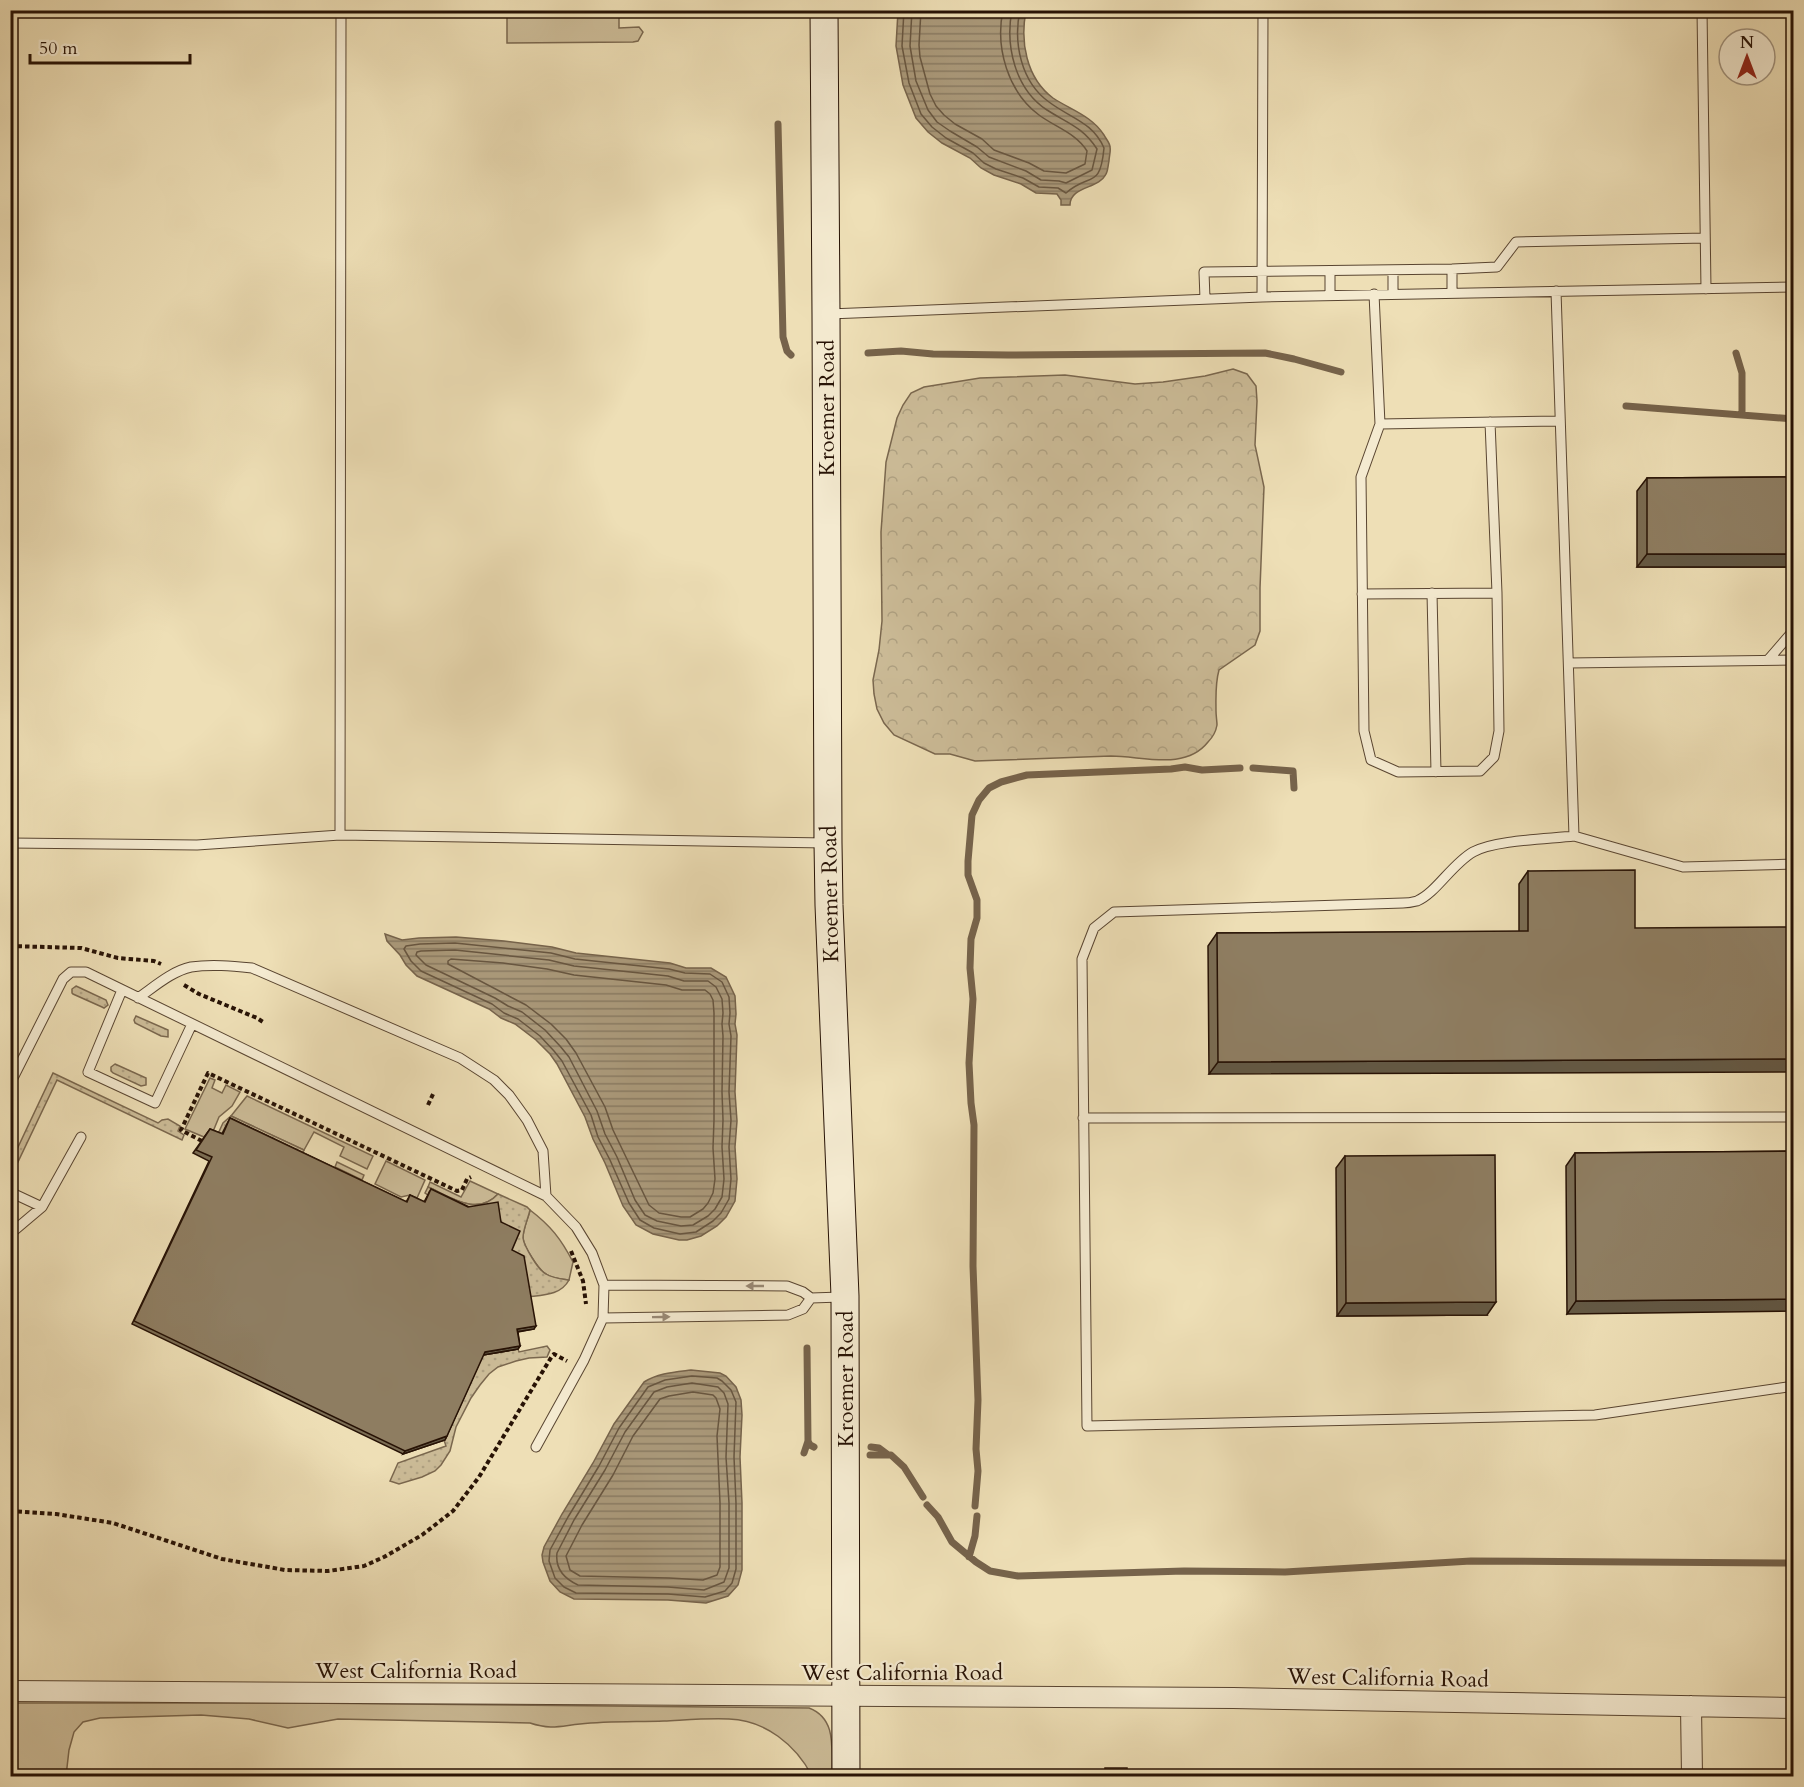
<svg xmlns="http://www.w3.org/2000/svg" width="1804" height="1787" font-family="Cardo,serif">
<style>
.grass{fill:#ccbc98;stroke:#7a674e;stroke-width:1.5}
.forest{fill:url(#forest-crowns);stroke:#7a674e;stroke-width:1.5}
.park{fill:url(#park-dots);stroke:#7a674e;stroke-width:1.5}
.water{fill:url(#water-rules);stroke:#76634b;stroke-width:1.5}
.lines{fill:none;stroke-linecap:round;stroke-linejoin:round}
.shore{stroke:#685640;stroke-width:1.5}
.stream{stroke:#76634b;stroke-width:7}
.lane-casing{stroke:#594531;stroke-width:11}
.street-casing{stroke:#594531;stroke-width:22}
.secondary-casing{stroke:#271205;stroke-width:29}
.path{stroke:#271205;stroke-width:4;stroke-dasharray:4.5 3;stroke-linecap:butt}
.lane{stroke:#f4ead0;stroke-width:9}
.street{stroke:#f4ead0;stroke-width:20}
.secondary{stroke:#f4ead0;stroke-width:27}
.wall{fill:#7a6c53;stroke:#271205;stroke-width:1.5}
.shaded-wall{fill:#635844;stroke:#271205;stroke-width:1.5}
.building{fill:#8e7d61;stroke:#271205;stroke-width:1.5}
.oneway{fill:#988975}
.labels{text-anchor:middle;stroke-width:4.5;stroke-linejoin:round;paint-order:stroke}
.street-label{font-size:22px;fill:#271205;stroke:#f4ead0}
</style>
<defs>
<pattern id="forest-crowns" width="20" height="18" patternUnits="userSpaceOnUse" patternTransform="scale(1.5)"><rect width="20" height="18" fill="#ccbc98"/><path d="M2 6a3 3 0 1 1 6 0M12 15a3 3 0 1 1 6 0" fill="none" stroke="#afa182"/></pattern>
<pattern id="park-dots" width="8" height="8" patternUnits="userSpaceOnUse" patternTransform="scale(1.5)"><rect width="8" height="8" fill="#ccbc98"/><path d="M2 2h.1M6 6h.1" fill="none" stroke="#afa182" stroke-width="1.8" stroke-linecap="round"/></pattern>
<pattern id="water-rules" width="6" height="5" patternUnits="userSpaceOnUse" patternTransform="scale(1.5)"><rect width="6" height="5" fill="#aa997a"/><path d="M0 2.5h6" fill="none" stroke="#8a7b62"/></pattern>
</defs>
<rect width="100%" height="100%" fill="#eedfb6"/>
<filter id="stains"><feTurbulence type="fractalNoise" baseFrequency=".00333" numOctaves="4"/><feColorMatrix values="0 0 0 0 .2 0 0 0 0 .09 0 0 0 0 .02 0 0 0 .5 -.17"/></filter>
<radialGradient id="worn" r=".72"><stop offset=".6" stop-color="#630" stop-opacity="0"/><stop offset="1" stop-color="#630" stop-opacity=".3"/></radialGradient>
<!-- grass -->
<path class="grass" d="M507,11h112v17l20,-1 4,5 -5,9 -5,1 -126,1z
M210,1078l5,2 -3,8 10,5 4,-8 14,7 -8,14 -13,11 -7,17 -4,-2 -4,5 -19,-8z
M247,1096l126,60 -6,13 -27,-13 4,-9 -30,-15 -10,18 -73,-34z
M386,1161l39,19 -8,18 -7,-3 -9,2 -26,-13z
M337,1162l27,13 -2,5 -27,-13z
M470,1181l28,13c-21,23 -47,3 -70,-7l2,-5 31,15z
M530,1210c21,16 31,29 43,52l-4,18c-7,-1 -17,-2 -23,-6 -8,-4 -22,-28 -23,-36 0,-9 5,-19 7,-28z
M11,1703h289l509,5c29,11 22,43 23,68h-20c-16,-31 -47,-56 -83,-57 -22,-1 -44,1 -65,2 -28,1 -56,0 -84,3 -20,2 -29,6 -50,-1l-192,-4 -50,9 -39,-9 -48,-4 -101,3 -17,4 -9,10 -5,18 -3,26h-55z"/>
<!-- forest -->
<path class="forest" d="M1233,369l14,5 9,12 1,15 -2,44 9,42 -4,101v43l-5,14 -36,25c-4,14 -3,27 -3,41 0,5 1,10 1,14 -1,6 -5,13 -9,17 -23,29 -65,14 -97,14l-136,5 -25,-7h-15l-41,-19 -10,-12 -7,-14 -3,-15 -1,-14 6,-30 3,-29 -1,-89 5,-70 11,-44 6,-13 8,-12 13,-6 56,-9 85,-3 70,9 28,-2 42,-6z"/>
<!-- park -->
<path class="park" d="M76,986l30,14 2,5 -4,3 -2,-1 -29,-13 -1,-1v-4z
M136,1016l32,14v7l-7,-1 -26,-13 -1,-3z
M115,1064l31,14v7l-5,1 -28,-13 -2,-2v-4z
M53,1073l105,50 4,-3 6,-1 12,7 -2,5 6,4 -2,5 -125,-60 -41,86 -5,7v-11z
M231,1116l73,34 -3,6 -73,-34 -8,15 -3,-1 6,-13z
M428,1187c23,10 49,30 70,7l29,13 3,3c-2,9 -7,19 -7,28 1,8 15,32 23,36 6,4 16,5 23,6 -8,15 -25,15 -41,17l-62,-87 -37,-18 -1,3 -3,-2z
M547,1346l3,4 -3,7 -18,1 -13,3 -18,6 -9,7 -9,11 -9,13 -15,29 -6,24 -9,14 -6,6 -13,6 -23,7 -9,-3 8,-18 48,-17 -2,-6 39,-85 35,-6 1,3z"/>
<!-- water -->
<path class="water" d="M898,11h128c-6,30 0,67 27,87 18,12 39,18 51,37 2,4 6,8 6,12 1,4 -1,10 -1,14 -1,4 -1,10 -3,13 -7,15 -36,12 -36,31h-9v-5l-4,-6 -21,-1 -15,-9 -27,-9 -13,-7 -11,-10 -28,-15 -14,-11 -12,-14 -13,-33 -7,-39z
M385,934l17,6 17,-2 37,-1 48,4 48,6 24,6 94,10 16,5h25l15,9 9,19 1,18 -1,10 2,11 -2,57 2,29 -2,26 2,32 -2,22 -9,16 -9,9 -16,10 -14,4h-8l-26,-6 -17,-9 -13,-19 -18,-43 -12,-24 -8,-22 -28,-53 -7,-10 -14,-14 -21,-16 -14,-6 -12,-9 -72,-33 -11,-11 -6,-10 -13,-14z
M691,1370l29,3 6,3 10,11 5,13 1,15 -2,42 2,46v67l-4,15 -10,11 -22,7 -38,-3 -94,-1 -14,-7 -10,-11 -7,-19 -1,-7 2,-8 18,-33 31,-51 21,-39 30,-42c14,-9 31,-10 47,-12z"/>
<g class="lines">
<!-- shore -->
<path class="shore" d="M904,10l-2,36 7,37 12,31 11,13 14,11 27,15 11,10 12,6 27,9 16,9 19,1 8,5c24,-21 34,-3 38,-45 -11,-26 -34,-30 -55,-46 -28,-20 -36,-59 -29,-92
M912,10l-2,36 6,35 12,29 9,12 13,9 27,16 12,10 37,14 15,9 18,1 7,2 26,-13 5,-21c-14,-22 -30,-26 -50,-39 -32,-21 -42,-64 -35,-100
M921,10l-2,35 1,12 10,37 6,12 8,9 11,9 27,15 12,11 35,13 15,8 22,2 19,-9 2,-13c-11,-18 -32,-24 -48,-36 -31,-23 -44,-67 -36,-105
M455,943l96,10 24,6 94,10 16,4 25,1 12,8 7,15 1,16 -1,11 2,12 -2,56 2,28 -2,27 2,32 -2,20 -8,14 -8,8 -17,11 -16,2 -26,-6 -14,-8 -11,-17 -19,-43 -12,-23 -7,-22 -29,-54 -8,-10 -14,-15 -22,-17 -14,-6 -12,-9 -71,-33 -10,-10 -7,-12 2,-3 14,-2z
M455,950l94,10 25,6 94,10 16,5h24l8,6 6,12 1,14 -1,11 1,12 -1,56 1,28 -1,27 2,32 -2,18 -7,12 -7,7 -15,9 -12,1 -24,-5 -12,-6 -10,-15 -18,-43 -12,-23 -8,-23 -28,-54 -9,-11 -15,-16 -23,-18 -14,-6 -13,-8 -69,-33 -10,-10 1,-3 4,-1z
M451,959l52,4 44,6 27,6 92,10 16,5h23l5,4 3,6 1,13v107l-1,28 2,31 -2,14 -5,10 -5,6 -13,8h-9l-22,-4 -10,-8 -36,-75 -8,-23 -29,-54 -10,-14 -15,-15 -25,-19 -78,-41v-3z
M692,1376l25,2 5,3 9,9 5,12 -2,55 2,46v66l-4,14 -7,8 -20,6 -37,-3 -92,-1 -12,-6 -9,-9 -6,-17 1,-11 18,-33 31,-51 20,-38 29,-41 17,-7z
M692,1383l26,4 6,6 4,11 -2,53 3,46v65l-5,14 -20,8 -36,-3 -90,-2c-13,-6 -23,-16 -21,-32l17,-33 31,-50 20,-38 29,-40 13,-5z
M693,1392l20,3 3,3 4,11 -3,27 3,67v64l-3,8 -14,5 -34,-2 -89,-2 -10,-6 -4,-14 16,-31 31,-50 20,-39 27,-37 9,-3z"/>
<!-- stream -->
<path class="stream" d="M778,124l5,213 4,14 4,4
M868,353l33,-2 32,3 75,1 257,-2 29,6 47,13
M1736,353l6,20v42
M1626,406l168,13
M1253,768l40,3 1,17
M808,1441l2,4 4,2
M871,1447l8,1 8,6
M804,1453l4,-12 -1,-93
M870,1455h21l13,12 19,30
M927,1505l11,12 14,25 24,20 14,9 28,5 166,-5 101,1 186,-11 323,2
M975,1506l3,-35 -2,-22 2,-49 -5,-134 1,-141 -3,-22 -2,-40 4,-64 -3,-31 1,-29 6,-21v-18l-9,-25v-14l4,-46 7,-15 10,-12 12,-6 26,-7 144,-6 14,-2 17,3 38,-2
M969,1557l6,-21 2,-20"/>
<!-- lane casing -->
<g class="lane-casing">
<path id="lane" d="M1702,10l4,279
M1452,269v24
M1393,270v24
M1330,271v24
M1556,291l18,545c-26,3 -80,4 -101,16 -21,12 -37,41 -56,49 -4,1 -10,2 -14,2l-289,9 -20,16 -12,31 5,467 508,-11 199,-29
M1374,294l6,130 -19,53 3,254 7,29 27,12 82,-1 14,-14 5,-26 -2,-138 -7,-171
M1262,297l1,-287
M1205,299l-1,-27 248,-3 45,-2 19,-25 189,-4
M829,314l433,-17 532,-10
M1380,424l180,-3
M1432,593l4,179
M1362,594l135,-1
M1768,660l26,-30
M1569,663l225,-3
M340,835l1,-825
M1574,836l109,31 111,-3
M10,843l187,2 143,-10 487,8
M122,990l-34,82 67,31 37,-79
M10,1084l53,-105 8,-7h15l460,224 -3,-45 -16,-31 -18,-25 -15,-15 -34,-22 -208,-90c-20,-2 -41,-4 -61,-1 -19,4 -37,20 -53,31
M1083,1118l711,-1
M10,1192l32,15
M10,1234l32,-27 39,-70
M604,1285l183,1 16,6 8,6 30,-1
M603,1318l185,-3 15,-6 8,-11
M536,1447l48,-87 19,-42 1,-33 -12,-32 -16,-26 -30,-31"/>
</g>
<!-- street casing -->
<g class="street-casing">
<path id="street" d="M10,1691l1223,7 561,10
M1691,1706l1,70"/>
</g>
<!-- secondary casing -->
<g class="secondary-casing">
<path id="secondary" d="M824,10l2,304 2,529 1,62 16,391 1,480"/>
</g>
<!-- path -->
<path class="path" d="M10,946l71,2 37,10 36,3 7,3
M184,985l15,9 58,24 6,4 -1,2
M428,1105l6,-13
M202,1141l-21,-11 27,-57 249,118 5,-1 5,-11 4,-2
M571,1251l12,30 3,23
M10,1511l46,3 57,9 109,36 63,11 43,1 36,-5 20,-9 38,-22 31,-24 26,-34 73,-121 2,-2 13,7"/>
<!-- lane -->
<use href="#lane" class="lane"/>
<!-- street -->
<use href="#street" class="street"/>
<!-- secondary -->
<use href="#secondary" class="secondary"/>
</g>
<!-- wall -->
<path class="wall" d="M1794,477v90h-157v-76l10,-13z
M1528,871l107,57 -426,146 -1,-128 9,-13 302,-1v-48z
M230,1118l176,84 4,-7 14,7 7,-13 70,33 11,28 22,79 -16,3 2,14 -2,3 -35,6 -38,85 -42,14 -271,-130 77,-163 -16,-8 17,-24 12,5z
M1794,1151l-227,163 -1,-148 9,-13z
M1345,1156l142,159 -150,1 -1,-148z"/>
<!-- shaded-wall -->
<path class="shaded-wall" d="M1647,554h147v13h-157z
M1794,1059v13l-585,2 9,-12z
M1794,1299v12l-227,3 9,-13z
M1496,1302l-9,13 -150,1 9,-13z
M536,1326l-2,3 -19,3 2,-3z
M520,1346l-2,3 -35,6 2,-3z
M447,1436l-2,4 -42,14 2,-3z"/>
<!-- building -->
<path class="building" d="M1794,477v77h-147v-76z
M1635,870v58l159,-1v132l-576,3 -1,-129 311,-2v-60z
M230,1118l177,84 3,-7 15,7 6,-13 37,18 30,-5 3,20 19,9 -8,19 12,6 12,70 -19,3 3,17 -35,6 -38,84 -42,15 -271,-130 78,-164 -16,-7 14,-21 13,5z
M1794,1151v148l-218,2 -1,-148z
M1495,1155l1,147 -150,1 -1,-147z
M1105,1768h22v4l20,1 -1,3h-62v-3h21z"/>
<!-- one-way arrows -->
<defs><path id="oneway-solid" d="M-6-.8H1V-3.2L6.5 0L1 3.2V.8H-6Z" transform="scale(1.5)"/></defs>
<g class="oneway">
<use href="#oneway-solid" transform="translate(755 1286) rotate(-180)"/>
<use href="#oneway-solid" transform="translate(661 1317) rotate(-1)"/>
</g>
<g class="labels">
<!-- street labels -->
<g class="street-label">
<text transform="translate(826 408) rotate(-90)" y="8">Kroemer Road</text>
<text transform="translate(829 894) rotate(-91)" y="8">Kroemer Road</text>
<text transform="translate(845 1379) rotate(-90)" y="8">Kroemer Road</text>
<text x="416" y="1678">West California Road</text>
<text x="902" y="1680">West California Road</text>
<text transform="translate(1388 1677) rotate(1)" y="8">West California Road</text>
</g>
</g>
<!-- margin -->
<rect width="1804" height="1787" fill="none" stroke="#eedfb6" stroke-width="36"/>
<rect x="12" y="12" width="1780" height="1763" fill="none" stroke="#271205" stroke-width="3"/>
<rect x="18" y="18" width="1768" height="1751" fill="none" stroke="#271205" stroke-width="1.5"/>
<!-- north arrow -->
<g transform="translate(1747 57)"><circle r="28" fill="#f4ead0" stroke="#a2947f" stroke-width="1.5"/>
<path d="M0-4.5L10 22L0 15L-10 22Z" fill="#8f2418"/>
<text y="-9" font-size="16" font-weight="bold" text-anchor="middle" fill="#271205">N</text>
</g>
<!-- scale -->
<path d="M30 54v9h160v-9" fill="none" stroke="#271205" stroke-width="3"/>
<text x="39" y="54" font-size="18" fill="#271205" stroke="#f4ead0" stroke-width="4.5" paint-order="stroke">50 m</text>
<rect width="100%" height="100%" filter="url(#stains)"/>
<rect width="100%" height="100%" fill="url(#worn)"/>
</svg>
